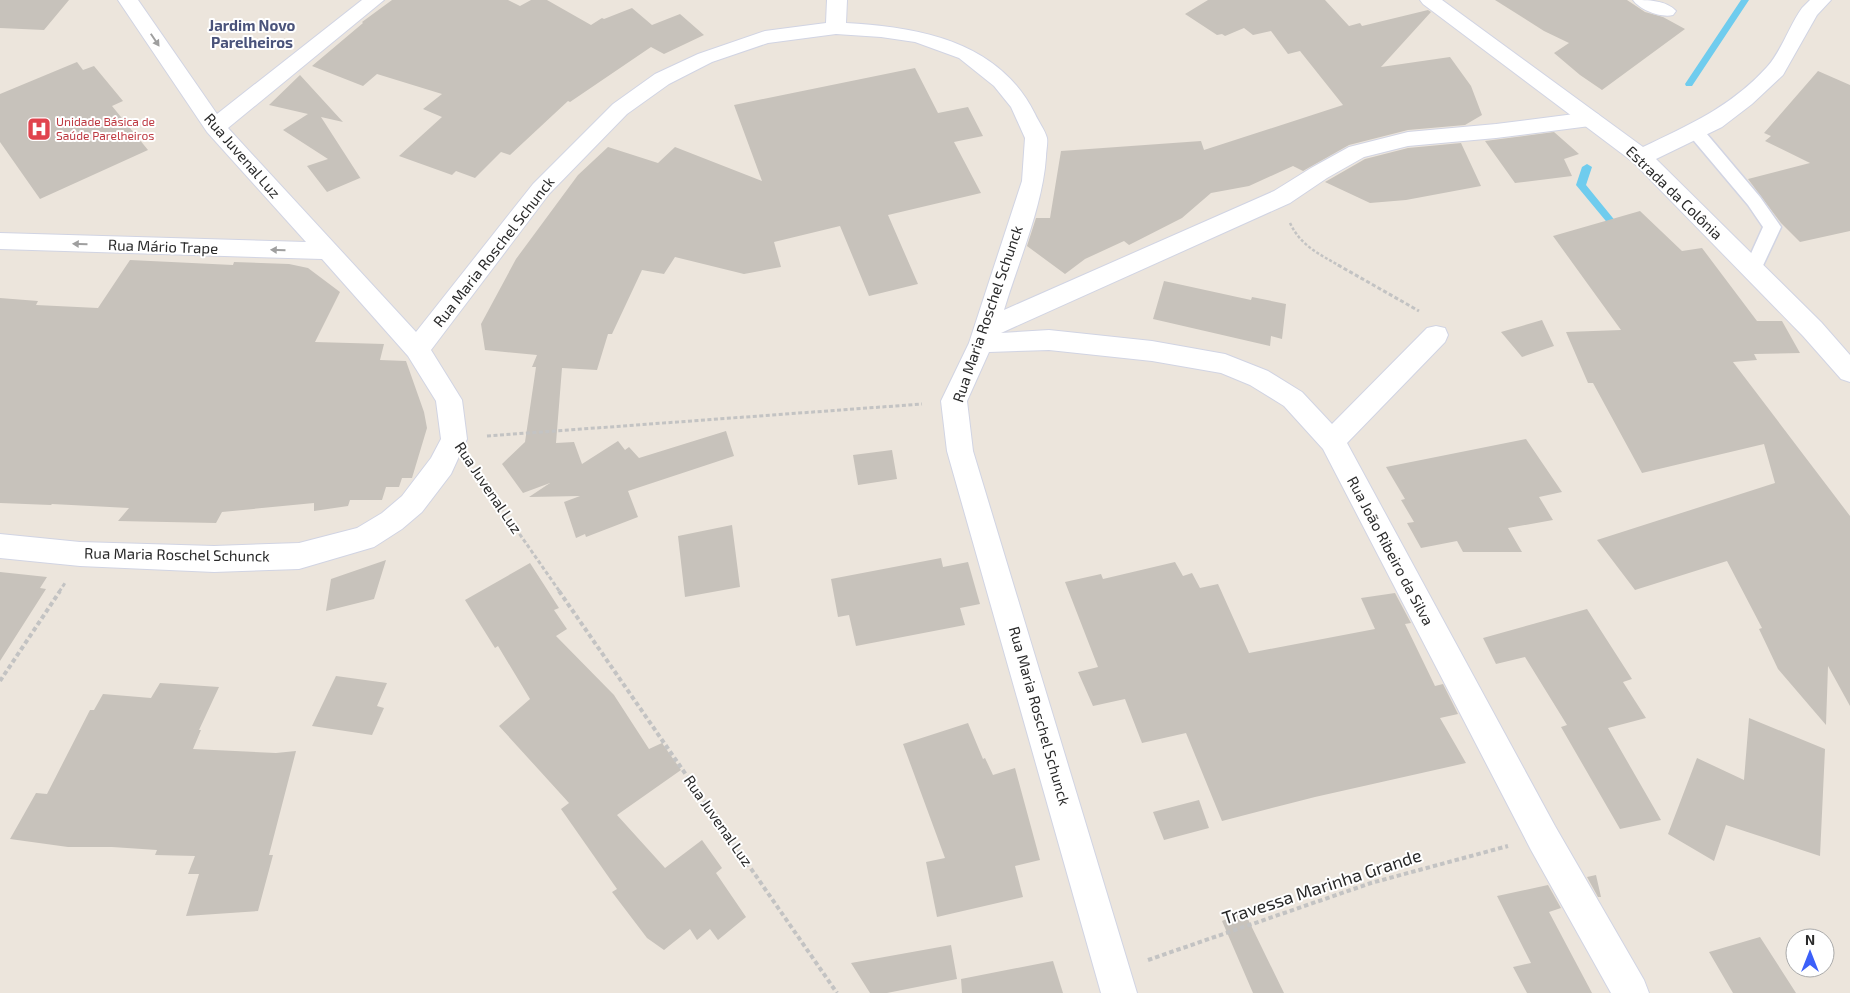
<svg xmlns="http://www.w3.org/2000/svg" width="1850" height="993" font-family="'Exo 2',sans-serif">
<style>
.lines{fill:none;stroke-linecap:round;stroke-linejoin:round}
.stream{fill:#6fccee;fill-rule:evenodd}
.building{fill:#c7c2bb}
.lane-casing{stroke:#d1d4e3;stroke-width:3}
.street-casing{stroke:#d1d4e3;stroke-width:2}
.secondary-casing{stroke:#d1d4e3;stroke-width:2}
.path-far2{stroke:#c3c3c3;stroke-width:2.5;stroke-dasharray:3 2;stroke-linecap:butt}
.path-far1{stroke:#c3c3c3;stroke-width:3;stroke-dasharray:4 2.5;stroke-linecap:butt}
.path{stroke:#c3c3c3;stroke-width:4;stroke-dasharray:4.5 3;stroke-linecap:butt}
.lane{fill:#fff;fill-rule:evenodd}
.street{fill:#fff;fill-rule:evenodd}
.secondary{fill:#fff;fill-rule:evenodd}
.oneway{fill:#9f9f9f}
.labels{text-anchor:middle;stroke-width:4;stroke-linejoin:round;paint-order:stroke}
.far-health-label{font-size:12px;fill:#be3a42;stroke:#fff;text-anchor:start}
.far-quarter-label{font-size:15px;font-weight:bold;fill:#4a537a;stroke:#fff}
.street-label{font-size:15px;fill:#2a2a2a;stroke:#fff}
.near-street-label{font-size:18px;fill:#2a2a2a;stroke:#fff}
</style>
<rect width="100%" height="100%" fill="#ece5dc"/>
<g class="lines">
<!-- stream -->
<path class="stream" d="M1741,0h8l-57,86h-6l-1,-2z
M1587,164l5,3 -6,18 35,43v4h-6l-39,-47 6,-18z"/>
</g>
<!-- building -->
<path class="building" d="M0,0h69l-25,30 -44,-2z
M392,0h116l12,6 11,-6h16l44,25 11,-7 2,1 28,-11 20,17 28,-11 24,21 -40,19 -13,-7 -81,55 -2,-1 -58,54 -9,-3 -26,26 -19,-7 -4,4 -53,-19 43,-39 -19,-8 19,-15 -65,-20 -14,12 -51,-20 51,-43 -1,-1z
M1208,0h117l24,26 11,-3 2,3 66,-16 3,2 -50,55 69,-10 21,29 11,29 -17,10 -57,5 -59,15 -46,26 -10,-5 -44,20 -38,7 -29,25 -53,27 -5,-4 -39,18 -20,15 -38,-28 9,-28h14l11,-67 140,-10 3,9 139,-45 -43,-54 -12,3 -17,-23 -18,4 -9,-7 -19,8 -3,-2 -5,1 -32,-21z
M1495,0h132l18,12 18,5 22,12 -83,61 -22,-15 -26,-22 15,-10 -25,-12z
M77,62l6,8 11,-4 29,35 -11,5 36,44 -108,49 -40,-57v-48z
M915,68l23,45 30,-6 15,29 -29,6 27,51 -93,22 30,69 -49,12 -29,-70 -66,16 7,25 -37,7 -69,-17 -11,17 -22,-4 -30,64h-4l-11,36 -35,-2 -6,75 18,-1 8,22 36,-23 7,9 4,-3 10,11 87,-27 8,25 -106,35 10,26 -52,20 -1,-3 -9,4 -12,-36 16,-6 -51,1 21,-14 -27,10 -21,-29 23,-22 11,-75h-4l5,-12 -52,-5 -4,-26 35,-65 62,-84 30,-28 50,16 17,-16 87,34 -28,-76z
M1818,71l32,14v146l-50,11 -19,-19 -33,-44 62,-16 -45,-22 6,-5 -7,-3z
M300,75l43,47 -22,-5 40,62 -1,-1 -33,14 -20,-26 21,-7 -45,-29 25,-16 -39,-9z
M1554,132l25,22 -15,5 8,17 -57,7 -30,-42z
M1461,143l20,43 -75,14 -36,3 -45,-21 40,-23 43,-11z
M1640,211l42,40 20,-3 55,73h25l18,32 -46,1 3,6 -24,2 117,154v190l-22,-40 -2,59 -48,-56 -19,-40 3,-1 -35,-67 -92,29 -38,-50 178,-57 -11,-39 -122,29 -49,-90h-5l-22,-51 55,-2 -68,-94z
M130,260l103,5 1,-3 55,2 19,4 32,24 -25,50 69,2 -4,16 26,1 18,51 3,16 -15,50h-10l-3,9h-13l-4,13h-32l-2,6 -34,5v-8l-92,9 -6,11 -98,-2 11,-13 -77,-4 -1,1 -51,-2v-205l38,3 -2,4 62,3z
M1164,281l87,19 1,-3 34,7 -4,35 -11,-3 -1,10 -117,-27z
M1542,320l12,26 -32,11 -21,-25z
M1526,439l36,53 -23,5 14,23 -45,8 14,24h-59l-6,-11 -36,7 -14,-25 7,-1 -13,-22 4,-1 -19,-32z
M892,450l5,29 -39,6 -5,-30z
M732,525l8,62 -55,10 -7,-61z
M941,558l2,9 25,-5 12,42 -20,4 5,17 -109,21 -7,-31 -11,2 -7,-38z
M386,560l-12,39 -48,12 5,-32z
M1175,562l8,14 9,-3 8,15 18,-4 31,69 126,-24 -14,-31 34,-5 16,30 -6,1 30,62 8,-2 15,30 -18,4 26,45 -151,34 -93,24 -36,-88 -44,10 -17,-44 -32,7 -15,-34 20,-5 -33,-85 36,-8 2,5z
M530,563l29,45 -5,2 13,19 -11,7 58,59 35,54 13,-6 19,27 -64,45 48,53 37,-28 20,28 -6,5 30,44 -28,23 -8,-11 -13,11 -7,-11 -26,21 -17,-12 -35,-46 5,-3 -56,-80 8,-6 -70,-77 31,-27 -32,-53 -3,2 -30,-48z
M0,572l47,5 -7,11 6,1 -46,72z
M1587,609l45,70 -9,3 23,36 -38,10 53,92 -41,9 -59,-102 6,-2 -42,-68 -29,7 -13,-26z
M336,676l51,7 -10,23 7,2 -12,27 -60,-9z
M160,683l59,4 -20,43h2l-8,19 83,4 20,-2 -27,104h4l-15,56 -72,5 13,-42h-11l7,-18 -40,-1 2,-5 -45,-3h-44l-58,-8 26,-46 11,1 43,-84h4l9,-16 48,4z
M1749,718l76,31 -5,107 -94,-31 -12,36 -46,-27 29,-76 47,22z
M968,723l15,36 2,-1 8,17 22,-7 25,92 -25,6 8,31 -86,20 -11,-55 19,-4 -42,-114z
M1199,800l10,28 -45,12 -11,-28z
M1596,875l5,22h-3l-11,-20z
M1548,885l13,23 -12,4 43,81h-65l-14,-26 18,-4 -34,-67z
M1244,911l40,82h-31l-31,-72z
M1760,937l36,56h-63l-24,-41z
M951,945l6,34 -70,14h-17l-19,-30z
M1053,961l10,32h-101l-1,-14z"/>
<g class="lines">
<!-- lane casing -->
<g class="lane-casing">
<path id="lane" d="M1695,126l6,1 59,70 21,30 -22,47 -6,2 -6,-2 -3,-5 19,-42 -15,-22 -59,-70 -2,-4 2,-4z"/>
</g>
<!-- street casing -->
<g class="street-casing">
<path id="street" d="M118,0h20l79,114 145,-114h22l-156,128 188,204 117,-148 80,-80 42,-30 43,-20 67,-23 61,-8 1,-23h20l-1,23c73,4 153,18 189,91 3,7 10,16 12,24 1,5 -1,13 -1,19 -3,48 -28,106 -42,153l270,-119 37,-23 38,-21 59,-15 88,-8 94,-12 8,2 3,5 -3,5 -8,2 -94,12 -88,8 -44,11 -37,21 -37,25 -289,130 48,-3 103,11 73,13 43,17 34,21 30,32 95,-96 9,-2 9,2 3,7 -3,7 -98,101 208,383 89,154 5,13h-38l-80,-143 -208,-401 -39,-43 -34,-21 -29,-12 -69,-12 -103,-11 -60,2 -22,49 6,50 164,542h-36l-154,-542 -6,-50 28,-58 53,-162 3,-43 -14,-31 -17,-21 -35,-28 -44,-16 -34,-5 -45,-3 -68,9 -56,19 -43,22 -42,30 -78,80 -118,156 31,50 5,39 -16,35 -29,38 -20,17 -28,18 -75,22 -85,3 -134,-6 -80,-8v-24l80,8 134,4 85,-3 58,-15 25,-15 20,-17 29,-38 10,-19 -5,-38 -28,-45 -86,-97 -322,-10v-16l306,9 -99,-110z
M1633,0c15,0 33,0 43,11l-3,4c-12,3 -33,-5 -40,-15z"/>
</g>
<!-- secondary casing -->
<g class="secondary-casing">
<path id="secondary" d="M1420,0h22l201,147c46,-22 89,-41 124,-80 15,-17 22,-41 35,-59l8,-8h21l-14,15 -34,60 -31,29 -30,23 -66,32 165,163 29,33v27l-9,-3 -38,-43 -170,-174 -210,-158z"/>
</g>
<!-- path-far2 -->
<path class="path-far2" d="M1290,223c11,23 29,31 50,43"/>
<!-- path-far1 -->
<path class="path-far1" d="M1338,265l81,46
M487,436l435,-32
M475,470l85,122
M59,592l6,-9"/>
<!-- path -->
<path class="path" d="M559,591l278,402
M0,681l60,-90
M1148,960l223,-77 137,-37"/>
<!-- lane -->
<use href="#lane" class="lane"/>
<!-- street -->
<use href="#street" class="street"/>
<!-- secondary -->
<use href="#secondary" class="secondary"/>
</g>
<!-- one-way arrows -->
<defs><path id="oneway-solid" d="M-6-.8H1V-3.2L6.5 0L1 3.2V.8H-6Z" transform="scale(1.25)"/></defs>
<g class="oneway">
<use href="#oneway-solid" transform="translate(155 40) rotate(56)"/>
<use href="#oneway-solid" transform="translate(80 244) rotate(-178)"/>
<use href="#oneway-solid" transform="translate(278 250) rotate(-178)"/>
</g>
<!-- icons -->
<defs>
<g id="hospital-square" transform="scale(1.25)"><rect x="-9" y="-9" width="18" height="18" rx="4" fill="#e0444e" stroke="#fff"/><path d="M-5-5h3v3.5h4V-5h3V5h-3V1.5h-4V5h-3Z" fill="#fff"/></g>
</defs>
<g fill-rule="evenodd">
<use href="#hospital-square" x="39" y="129"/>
</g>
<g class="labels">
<!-- far-health labels -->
<g class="far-health-label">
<text x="56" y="126">Unidade Básica de<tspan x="56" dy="14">Saúde Parelheiros</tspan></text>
</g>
<!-- far-quarter labels -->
<g class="far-quarter-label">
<text x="252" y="31">Jardim Novo<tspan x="252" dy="17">Parelheiros</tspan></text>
</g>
<!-- street labels -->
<g class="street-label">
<text transform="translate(242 156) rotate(49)" y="5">Rua Juvenal Luz</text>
<text transform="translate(1674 193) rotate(44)" y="5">Estrada da Colônia</text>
<text transform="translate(163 247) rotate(2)" y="5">Rua Mário Trape</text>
<text transform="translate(494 252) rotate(-52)" y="5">Rua Maria Roschel Schunck</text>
<text transform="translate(988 314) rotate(-71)" y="5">Rua Maria Roschel Schunck</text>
<text transform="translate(488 488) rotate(56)" y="5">Rua Juvenal Luz</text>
<text transform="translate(1390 551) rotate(62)" y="5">Rua João Ribeiro da Silva</text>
<text transform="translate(177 555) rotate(1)" y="5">Rua Maria Roschel Schunck</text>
<text transform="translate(1039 716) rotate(74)" y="5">Rua Maria Roschel Schunck</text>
<text transform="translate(718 821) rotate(55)" y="5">Rua Juvenal Luz</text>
</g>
<!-- near-street labels -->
<g class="near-street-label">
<text transform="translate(1322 887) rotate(-18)" y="6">Travessa Marinha Grande</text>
</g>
</g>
<!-- north arrow -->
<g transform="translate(1810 953)"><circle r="24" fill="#ffffff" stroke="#aaaaaa"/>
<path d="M0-4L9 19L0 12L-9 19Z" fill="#3c60f9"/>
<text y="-8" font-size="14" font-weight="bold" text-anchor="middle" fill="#2a2a2a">N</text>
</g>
</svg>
